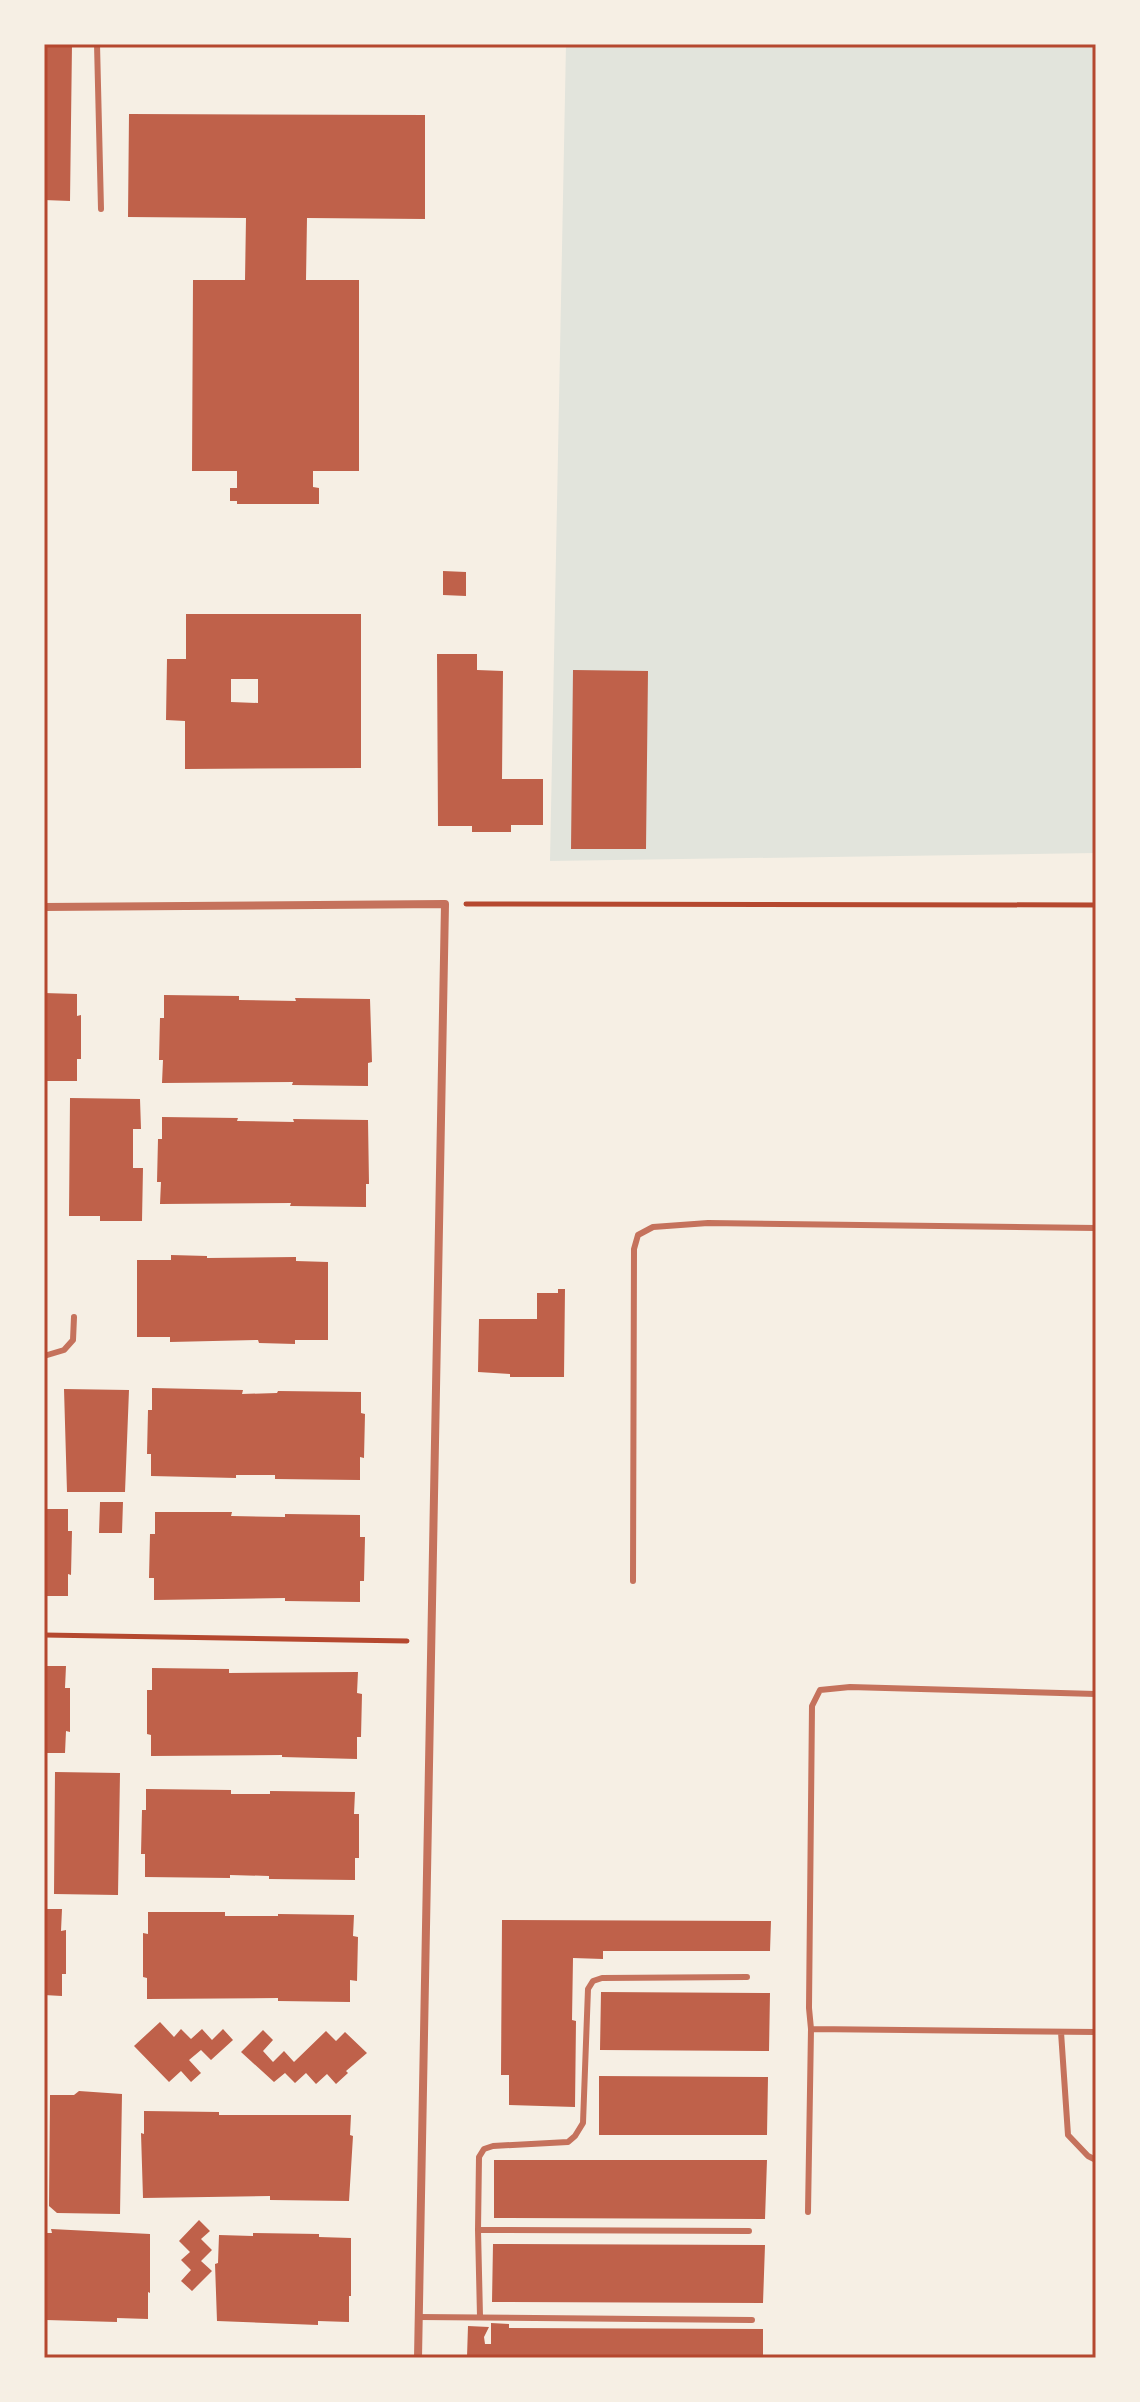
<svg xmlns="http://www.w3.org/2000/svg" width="1140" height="2402" font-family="'Sofia Sans Condensed',sans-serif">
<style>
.green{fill:#e2e4dc}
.building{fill:#bf614a;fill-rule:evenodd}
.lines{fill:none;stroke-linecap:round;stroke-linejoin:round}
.path{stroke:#b5482f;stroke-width:5}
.service{stroke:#c5725c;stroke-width:6}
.minor{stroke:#c5725c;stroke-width:8}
.neatline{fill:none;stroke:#b5482f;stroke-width:3}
</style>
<rect width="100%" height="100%" fill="#f6efe4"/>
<!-- green -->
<path class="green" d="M566,44h530v809l-546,8z"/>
<!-- building -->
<path class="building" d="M44,44h28l-2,157 -26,-1z
M129,114l296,1v104l-118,-1 -1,62h53v191h-46v16l6,1v16h-82v-3h-7v-13h7v-17h-45l1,-191h52l1,-62 -118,-1z
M443,571l23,1v24l-23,-1z
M186,614h175v154l-176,1v-48l-19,-1 1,-61h19zM231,679h27v24l-27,-1z
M437,654h40v16l26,1 -1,108h41v46h-32v7h-39v-6h-34z
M573,670l75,1 -2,178h-75z
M44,993l33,1v22l4,-1v44h-4v22h-33z
M164,995l75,1v4l57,1 -1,-3 75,1 2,63 -4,1v23l-76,-1 1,-3 -131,1 1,-23h-4l1,-42h4z
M70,1098l70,1 1,30h-8v39h10l-1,53h-42v-5h-31z
M162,1117l76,1 -1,3 57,1 -1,-3 75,1 1,64h-3v23l-76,-1 1,-3 -131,1 1,-22h-4l1,-43h4z
M171,1255l36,1v2l89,-1v4l32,1v78h-33v4l-36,-1 -1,-3 -88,2v-5h-33v-77h34z
M558,1289h7l-1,88h-54v-3l-32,-2 1,-53h58v-26h21z
M152,1388l91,2 -1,4 35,-1 1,-2 83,1v21l4,1 -1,44 -4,-1v23l-85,-1v-4h-39v3l-85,-2v-22h-4l1,-44h4z
M64,1389l65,1 -4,102h-58z
M100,1502h23l-1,31h-23z
M44,1509h24v22h4l-1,44 -3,-1v22h-24z
M155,1512h77l-1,4 54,1v-3l75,1v22h5l-1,44h-4v21l-75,-1v-3l-131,2v-22h-5l1,-44h5z
M44,1666h22l-1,22h5v44l-4,-1 -1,22h-21z
M152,1668l77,1v4l129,-1 -1,21 5,1 -1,43h-4v22l-75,-2v-2l-131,1v-21l-4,-1v-44h5z
M55,1772l65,1 -2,122 -64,-1z
M146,1789l85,1v4h39v-3l85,1 -1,22h5v44h-4v22l-86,-1v-3l-39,-1v3l-85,-1v-23h-4l1,-44h4z
M44,1909h18l-1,22 5,-1v44h-4v22l-18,-1z
M148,1912h77v4h53v-2l76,1 -1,21 5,1 -1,44 -7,-1v22l-72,-1v-3l-131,1v-21l-4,-1v-44l5,1z
M502,1920l269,1 -1,30h-167v8l-30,-1 -1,62 4,1 -1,86 -66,-2v-30h-8z
M601,1992l169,1 -1,58 -169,-1z
M160,2022l14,15 7,-8 10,10 11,-10 10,11 11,-11 10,11 -22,20 -10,-10 -12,10 12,13 -10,9 -10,-11 -12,11 -35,-36z
M263,2030l10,10 -10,11 10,11 11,-11 10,11 32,-31 10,10 9,-9 22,21 -21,18 2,2 -12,11 -9,-10 -11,10 -10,-11 -11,10 -10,-10 -11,9 -33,-30z
M599,2076l169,1 -1,58h-168z
M79,2091l43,3 -2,120 -63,-1 -8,-7 1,-111h24z
M144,2111l75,1v3h132l-1,20 3,1 -4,65 -79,-1v-4l-127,2 -2,-65 3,1z
M494,2160h273l-2,59 -271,-1z
M199,2220l11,11 -9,8 11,11 -11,11 11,10 -20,20 -11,-10 10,-11 -10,-10 9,-8 -11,-11z
M51,2229l99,5v59l-2,-1v27l-31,-1v4l-71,-2 -2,-87h8z
M253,2233l66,1v3l32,1v58h-2v26l-31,-1v4l-101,-4 -2,-57 3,-1 1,-28 34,1z
M493,2244l272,1 -2,58 -271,-1z
M491,2323l18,1v4l254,1v29l-296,-1 1,-31 21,1 -5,10 1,7h6z"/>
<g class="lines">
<!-- path -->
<path class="path" d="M466,904l630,1
M44,1635l363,6"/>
<!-- service -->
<path class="service" d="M97,44l4,165
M44,1356l20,-6 9,-10 1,-23
M633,1581l1,-332 4,-14 15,-8 55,-4 388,5
M1096,1694l-246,-7 -30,3 -8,16 -3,302 2,21 285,3
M1061,2032l7,103 20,21 8,4
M808,2212l3,-183
M478,2230l1,-73 5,-8 9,-3 75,-4 7,-6 8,-13 5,-134 5,-8 9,-3 145,-1
M480,2316l-2,-86 271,1
M419,2317l333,3"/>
<!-- minor -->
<path class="minor" d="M44,907l401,-3 -27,1454"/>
</g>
<!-- border -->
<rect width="1140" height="2402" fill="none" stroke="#f6efe4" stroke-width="92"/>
<rect x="46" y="46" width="1048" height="2310" class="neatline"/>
</svg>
